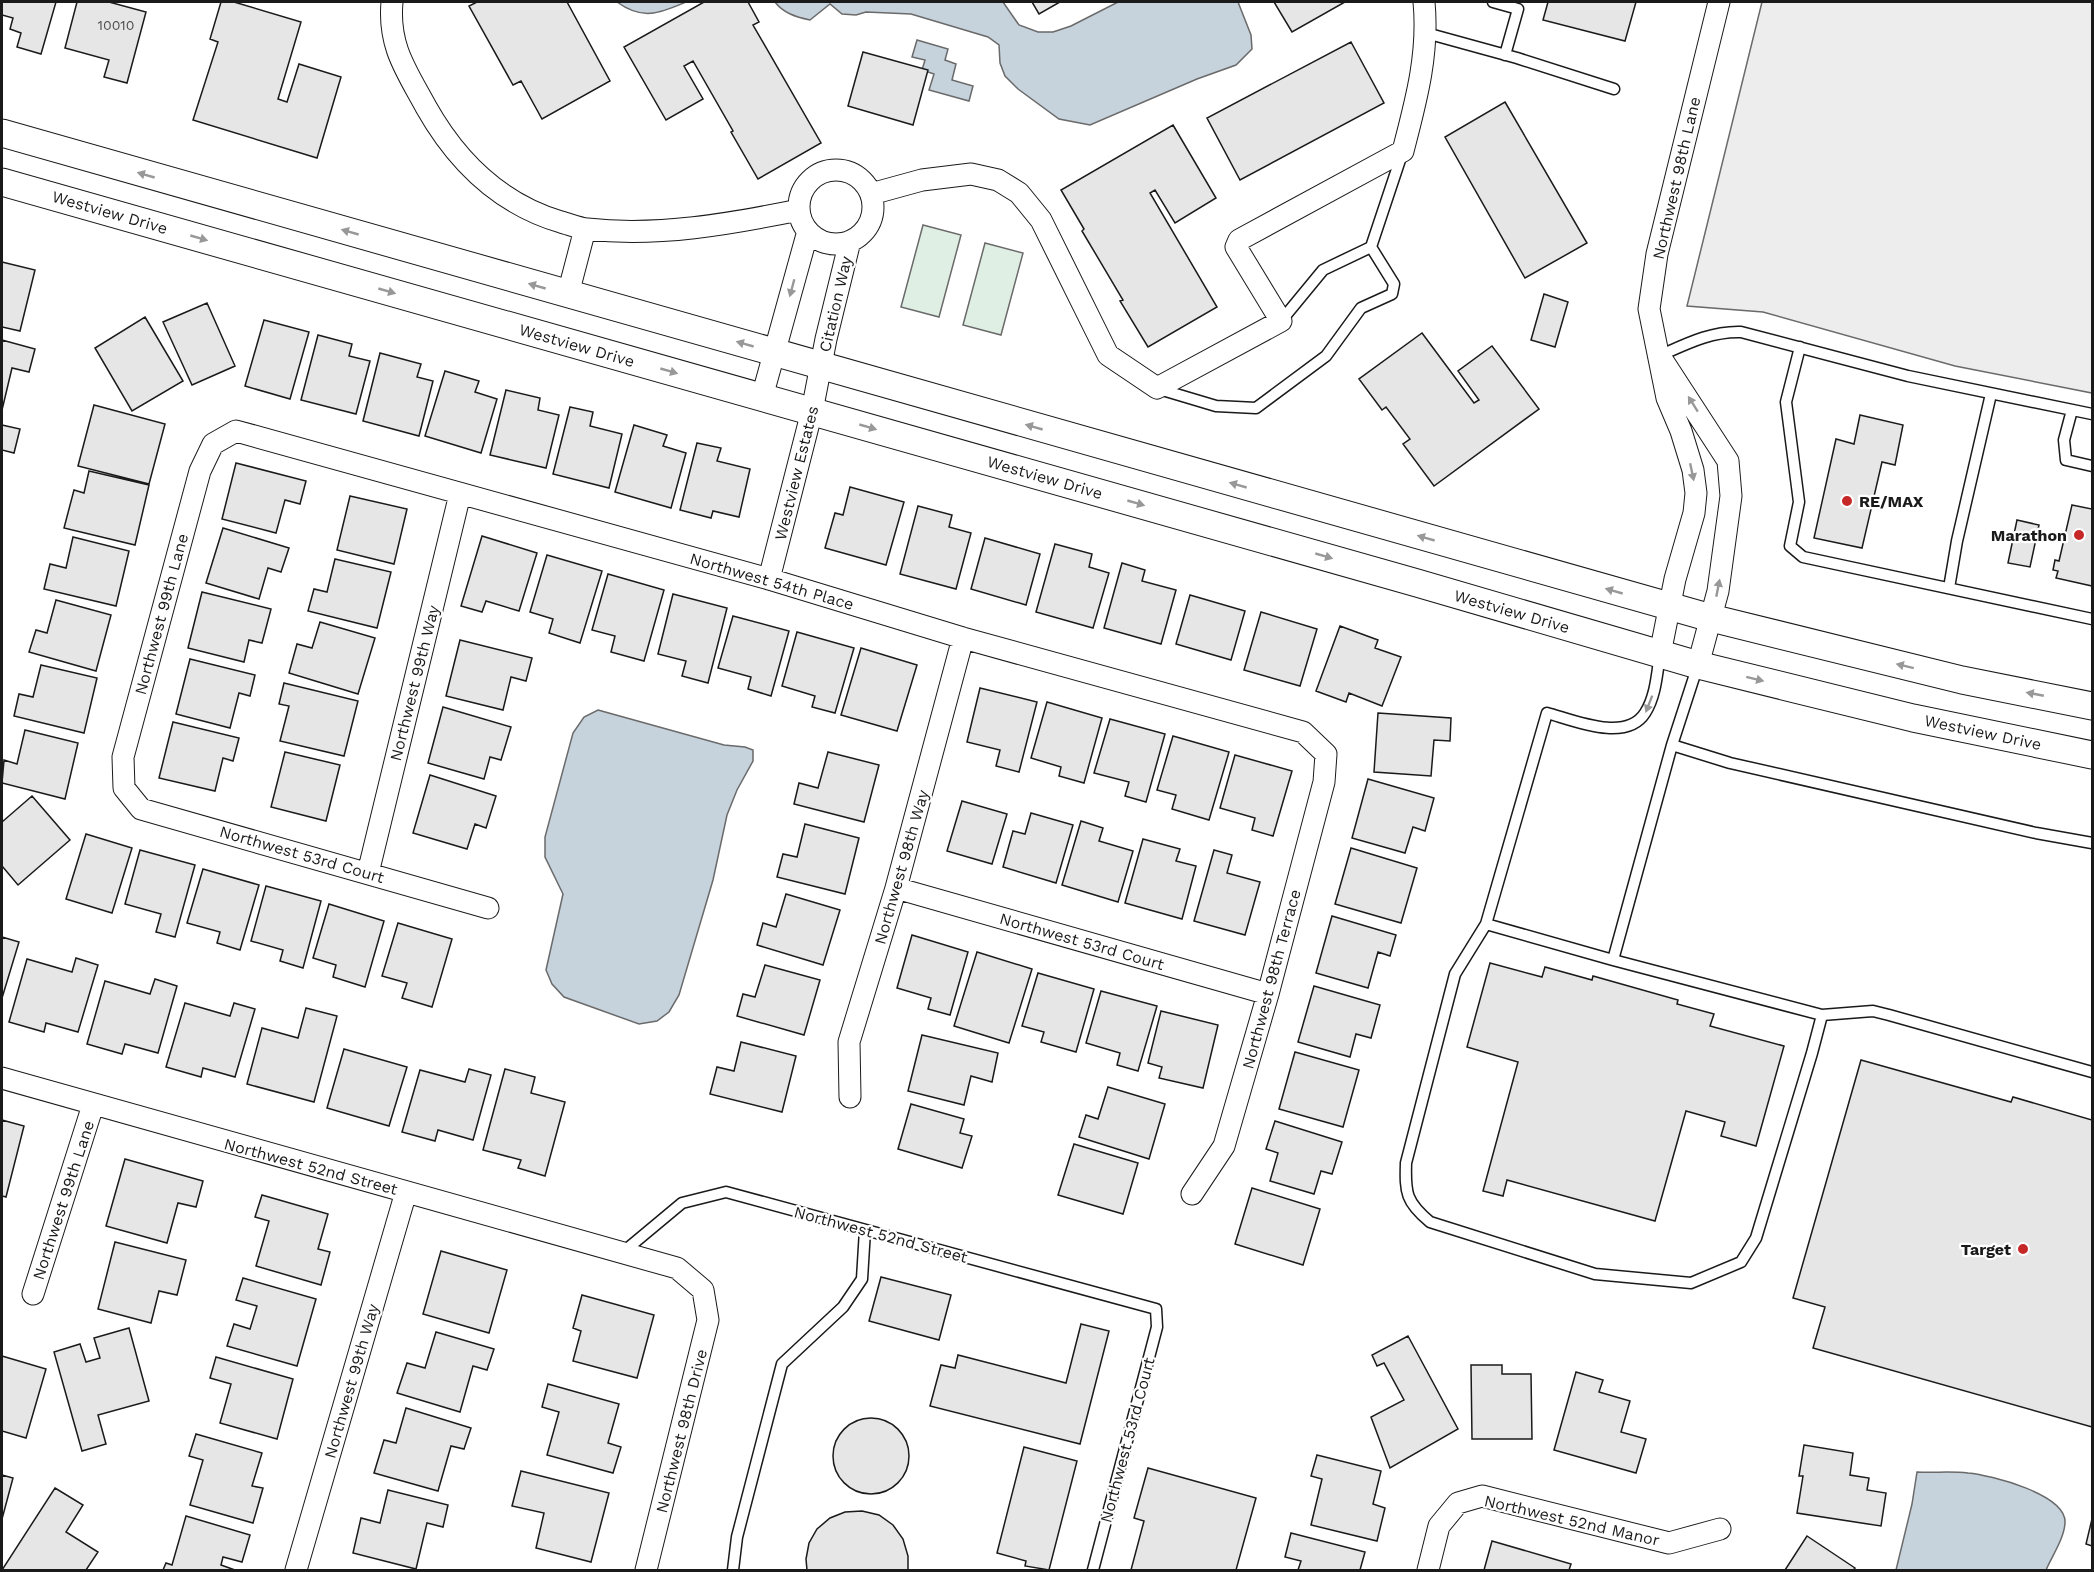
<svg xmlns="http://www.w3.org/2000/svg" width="2094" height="1572" font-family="'Work Sans',sans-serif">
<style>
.green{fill:#e0efe3;stroke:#6a6a6a;stroke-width:1.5}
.parking{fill:#ededed;stroke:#6a6a6a;stroke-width:1.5}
.water{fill:#c6d2dc;stroke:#6a6a6a;stroke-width:1.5}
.building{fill:#e6e6e6;stroke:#1a1a1a;stroke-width:1.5}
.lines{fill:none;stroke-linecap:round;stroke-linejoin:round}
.service-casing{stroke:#1a1a1a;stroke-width:13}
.minor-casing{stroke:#1a1a1a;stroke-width:23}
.tertiary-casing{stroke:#1a1a1a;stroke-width:29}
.service{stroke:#fff;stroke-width:10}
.minor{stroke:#fff;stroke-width:21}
.tertiary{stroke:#fff;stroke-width:27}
.oneway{fill:#989898}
.poi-dot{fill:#c62828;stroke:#fff;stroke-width:2}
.labels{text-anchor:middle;stroke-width:4.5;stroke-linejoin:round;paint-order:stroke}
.number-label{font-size:14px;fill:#4d4d4d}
.street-label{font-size:16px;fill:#1a1a1a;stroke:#fff}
.poi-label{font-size:16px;font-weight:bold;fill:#1a1a1a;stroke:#fff;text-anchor:end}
</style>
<rect width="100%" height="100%" fill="#fff"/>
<!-- green -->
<path class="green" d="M923,225l38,10 -22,82 -38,-10z
M985,243l38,10 -22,82 -38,-10z"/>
<!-- parking -->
<path class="parking" d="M1762,2h330v391l-137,-27 -192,-54 -76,-6z"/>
<!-- water -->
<path class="water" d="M617,2h69c-26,11 -43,19 -69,0z
M775,2h228l16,23 19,7h15l18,-6 47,-24h120l13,33 1,14 -16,16 -39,14 -107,46 -31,-6 -41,-30 -13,-13 -5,-13 -1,-18 -11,-8 -77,-23 -45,-2 -10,3 -14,-1 -12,-10 -20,16c-14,-3 -27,-7 -35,-18z
M917,40l31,9 -3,11 11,4 -4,16 21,6 -4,15 -40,-11 5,-16 -12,-4 3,-10 -13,-3z
M598,710l126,35 21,2 8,3v11l-16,29 -10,25 -14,65 -34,115 -10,17 -12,9 -18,3 -75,-27 -12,-13 -6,-14 17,-76 -18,-37v-20l28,-104 11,-16z
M1917,1472c16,1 34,-1 51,1 22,2 99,21 97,50 -1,16 -13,33 -19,47h-150l16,-66z"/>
<!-- building -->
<path class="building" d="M2,2h54l-15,52 -24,-7 4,-14 -11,-4 3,-11 -11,-3z
M77,2h32l37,10 -19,71 -23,-6 5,-17 -44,-12z
M221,2h13l67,20 -23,77 9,3 12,-38 42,13 -24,81 -124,-38 25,-78 -8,-3z
M477,2h90l43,79 -68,38 -21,-38 -8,4 -44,-79z
M704,2h44l11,20 -6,3 68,118 -63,36 -27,-47 2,-1 -40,-70 -9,5 19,33 -37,21 -42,-73z
M1032,2h28l-21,12z
M1274,2h71l-53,30z
M1548,2h88l-11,39 -82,-21z
M1351,42l33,61 -144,77 -33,-62z
M863,52l65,18 -15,55 -65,-19z
M1505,102l82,141 -62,35 -80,-141z
M1173,125l43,73 -41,25 -20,-33 -5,3 67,114 -69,40 -28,-46 3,-1 -41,-69 2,-2 -23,-39z
M2,262l33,8 -15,61 -18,-4z
M1544,294l24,8 -13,45 -24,-7z
M207,303l28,63 -43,19 -29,-63z
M145,317l38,64 -51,30 -37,-63z
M264,320l45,12 -19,67 -45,-13z
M1422,333l52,70 5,-3 -21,-29 34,-25 47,63 -105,77 -31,-42 7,-5 -24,-32 -4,3 -23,-31z
M318,335l34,9 -3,12 21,5 -14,53 -55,-14z
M2,340l33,9 -6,23 -17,-4 -10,42z
M380,353l41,11 -4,13 16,4 -14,55 -56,-15z
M445,371l34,10 -4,11 22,7 -16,54 -56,-17z
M506,390l34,8 -2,12 21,5 -13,53 -56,-13z
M94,405l71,19 -16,60 -71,-18z
M570,407l23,5 -3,14 32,8 -13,54 -56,-14z
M1860,415l43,10 -8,40 -13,-3 -20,86 -48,-10 22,-99 18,5z
M2,425l18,4 -6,24 -12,-3z
M634,425l33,10 -4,11 23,7 -15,55 -56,-16z
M697,443l24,5 -4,13 33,8 -11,48 -26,-6 -2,7 -31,-8z
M236,463l70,18 -6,23 -15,-4 -9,33 -54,-14z
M89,471l60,14 -14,60 -71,-17 10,-38 10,3z
M850,487l54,15 -18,63 -61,-17 10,-35 8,2z
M350,496l57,13 -13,55 -57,-14z
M2072,505l20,4v77l-36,-8 2,-7 -5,-1 2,-10 4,1z
M918,506l34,9 -3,12 22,6 -15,56 -56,-15z
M2017,520l22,5 -9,42 -22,-4z
M223,528l66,20 -8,24 -13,-4 -9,31 -53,-16z
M482,536l55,17 -18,58 -33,-10 -4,11 -21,-6z
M73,537l56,14 -13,55 -72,-17 6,-25 16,4z
M985,538l55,16 -14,51 -55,-16z
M1055,544l37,10 -3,13 20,6 -16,55 -57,-16z
M547,555l55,16 -22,72 -31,-10 4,-14 -23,-7z
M335,559l56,13 -14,56 -69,-17 6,-22 13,3z
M1122,563l23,7 -3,11 34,9 -15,54 -57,-16z
M608,574l56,16 -20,71 -33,-9 4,-16 -23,-6z
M202,592l69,17 -9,34 -13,-3 -5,22 -56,-14z
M673,594l54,14 -19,75 -26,-7 4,-15 -28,-7z
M1190,595l55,16 -14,49 -55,-16z
M56,600l55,15 -15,56 -67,-19 7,-22 11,3z
M1261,612l56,17 -17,57 -56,-16z
M733,616l56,15 -18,65 -23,-7 3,-12 -33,-9z
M320,622l55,16 -17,56 -69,-21 8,-29 15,4z
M1340,626l38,14 -3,8 26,9 -19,49 -33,-13 -3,9 -30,-11z
M797,632l57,16 -19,65 -23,-6 3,-11 -33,-10z
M460,640l72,18 -6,23 -15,-4 -8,33 -57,-14z
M861,648l56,17 -20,66 -56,-16z
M190,659l65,16 -5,21 -11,-3 -9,35 -54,-14z
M41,665l56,13 -13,55 -70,-17 5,-22 14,3z
M284,683l74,18 -14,55 -64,-15 9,-35 -10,-2z
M980,688l57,14 -18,70 -23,-6 4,-16 -33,-8z
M1047,702l55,16 -18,65 -25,-7 2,-9 -30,-9z
M443,707l68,20 -10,33 -11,-3 -6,22 -56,-16z
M1378,713l73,5 -1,23 -16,-1 -3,36 -57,-4z
M1110,719l55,15 -19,68 -21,-6 4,-14 -35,-9z
M173,722l66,16 -6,23 -10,-3 -8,33 -56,-13z
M25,730l53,13 -13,56 -63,-16 2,-23 13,4z
M1173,736l56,16 -20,68 -37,-11 4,-14 -19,-5z
M285,752l55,13 -14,56 -55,-14z
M828,752l51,13 -15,57 -70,-18 5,-21 19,5z
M1235,755l57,16 -19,65 -21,-6 3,-12 -35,-10z
M430,775l66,21 -10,32 -11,-4 -8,25 -54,-16z
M1368,779l66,19 -9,33 -12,-4 -8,26 -53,-15z
M32,796l38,44 -52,45 -16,-19v-44z
M962,801l45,13 -15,50 -45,-13z
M1031,813l42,12 -17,58 -53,-16 10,-36 12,3z
M1081,821l22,7 -4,13 34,10 -15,51 -56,-17z
M805,824l54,14 -14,56 -68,-17 6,-23 14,3z
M86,834l46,14 -20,65 -46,-14z
M1143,839l37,10 -4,12 20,5 -14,53 -57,-16z
M1351,848l66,20 -16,55 -66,-19z
M140,850l55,15 -20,72 -19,-5 5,-18 -36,-10z
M1214,850l18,5 -5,18 33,9 -15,53 -51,-14z
M203,869l56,16 -19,65 -23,-7 3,-11 -33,-9z
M266,886l55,15 -18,67 -23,-7 3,-11 -32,-9z
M786,894l54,16 -17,55 -66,-20 6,-22 13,4z
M329,904l55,17 -19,66 -32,-10 3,-12 -23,-7z
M1332,916l64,19 -6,21 -12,-4 -10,36 -52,-15z
M398,923l54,16 -20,68 -30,-9 5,-15 -25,-7z
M912,935l56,17 -18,63 -22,-6 3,-11 -34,-10z
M2,937l17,5 -17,56z
M977,952l55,17 -23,74 -55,-17z
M76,958l22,7 -20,67 -32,-9 -2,9 -35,-10 18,-63 45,13z
M1490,963l52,14 3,-10 47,13 1,-4 85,24 -1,4 37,10 -4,12 74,20 -28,100 -35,-10 4,-14 -39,-11 -31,110 -148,-41 -4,16 -20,-5 35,-129 -51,-15z
M765,965l55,15 -16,55 -67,-19 6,-22 12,3z
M1038,973l56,16 -18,63 -35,-10 3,-10 -22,-6z
M155,979l22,7 -19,67 -33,-9 -3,10 -35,-10 18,-63 45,13z
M1314,986l66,19 -9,33 -15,-4 -6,23 -52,-15z
M1101,991l56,15 -19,65 -21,-6 3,-12 -34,-10z
M185,1003l45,13 4,-13 21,6 -20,68 -32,-9 -2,9 -35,-10z
M306,1008l31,8 -23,86 -67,-18 15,-56 36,10z
M1161,1011l57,14 -15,63 -44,-10 3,-11 -14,-4z
M922,1035l76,18 -6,29 -21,-6 -7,29 -56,-14z
M741,1042l55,14 -14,56 -72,-18 7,-27 17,4z
M344,1049l63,18 -18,59 -62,-18z
M1295,1052l64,18 -16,57 -64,-18z
M1861,1060l150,42 2,-5 79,23v307l-279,-79 12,-41 -32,-9z
M469,1069l22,6 -18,65 -35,-10 -3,11 -33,-9 18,-62 45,12z
M505,1069l30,8 -4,16 34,9 -20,74 -27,-8 3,-8 -38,-10z
M1108,1087l57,17 -16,55 -70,-22 7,-22 12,4z
M911,1104l53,15 -4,14 12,3 -10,32 -64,-19z
M2,1120l22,6 -18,71 -4,-1z
M1275,1121l67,21 -10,32 -11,-3 -7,23 -44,-13 8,-28 -12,-4z
M1074,1144l64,19 -15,51 -65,-19z
M125,1159l78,22 -7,26 -18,-4 -11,40 -61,-17z
M1252,1188l68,21 -17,56 -68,-21z
M262,1195l66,19 -10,35 12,3 -9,33 -65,-19 13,-45 -14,-4z
M115,1242l71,18 -9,35 -18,-4 -8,32 -53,-14z
M441,1251l66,19 -18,63 -66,-19z
M881,1277l70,18 -12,45 -70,-19z
M243,1278l73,21 -19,67 -70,-20 7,-22 16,5 7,-23 -21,-6z
M582,1295l72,20 -17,63 -64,-17 8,-30 -8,-3z
M1081,1324l28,7 -29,113 -150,-38 11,-41 14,3 3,-13 108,28z
M129,1328l20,73 -51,14 8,29 -24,7 -28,-99 26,-8 6,18 14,-4 -6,-20z
M436,1332l58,17 -7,21 -14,-4 -13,46 -63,-19 10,-30 18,5z
M1408,1336l50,93 -68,39 -19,-51 33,-17 -20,-37 -7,3 -5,-11z
M2,1356l44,13 -20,69 -24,-7z
M216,1357l77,22 -16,60 -57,-16 11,-39 -21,-6z
M1471,1365h31v9h29l1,65h-60z
M1576,1372l27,8 -4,12 31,9 -9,31 25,7 -10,34 -82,-23z
M548,1384l71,20 -11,39 13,4 -8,26 -66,-18 12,-43 -17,-5z
M406,1408l65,20 -7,21 -13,-3 -13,45 -64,-18 10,-33 12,3z
M833 1456a38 38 0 1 1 76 0a38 38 0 1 1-76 0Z
M196,1434l66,19 -10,33 11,2 -10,35 -63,-18 13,-45 -14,-4z
M1804,1445l49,8 -3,22 19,3 -2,12 19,3 -5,33 -84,-13 6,-37h-4z
M1024,1447l53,14 -28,109 -24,-4 1,-5 -29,-8z
M1317,1455l64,16 -8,33 12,4 -8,33 -66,-16 11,-46 -11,-3z
M1148,1468l108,30 -20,72h-105l13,-49 -10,-3z
M521,1471l88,22 -18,69 -55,-14 8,-35 -32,-7z
M2,1475l11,3 -11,41z
M55,1488l28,17 -17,27 32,20 -12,18h-84z
M388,1490l60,15 -5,22 -16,-4 -11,46 -63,-16 8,-35 19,5z
M862,1511l17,4 14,10 10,14 5,17v14h-101l-1,-11 3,-16 8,-14 13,-11 15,-6z
M186,1516l64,19 -8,27 -19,-5 -2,8 14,5h-72l3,-7 6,2z
M2092,1519v27l-6,-2z
M1291,1533l74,19 -5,18h-62l3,-9 -16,-4z
M1807,1536l48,32 -2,2h-68z
M1492,1541l79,23 -2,6h-85z"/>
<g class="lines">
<!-- service casing -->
<g class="service-casing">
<path id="service" d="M1493,2l25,7 -13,46
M1426,33l91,25 97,31
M1371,247l31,-93
M1800,347l-14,55 13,100 -9,44 13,11 289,62
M1659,356c27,-12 52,-25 82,-24l167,44 184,38
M1159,389l57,17 40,2 70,-52 35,-48 31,-14 2,-10 -23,-37 -48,23 -42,51
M2072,410l-8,30 2,20 26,6
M1949,588l8,-47 34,-147
M1660,654c-3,19 -4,42 -15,59 -19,30 -72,7 -98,0l-61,211 -31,50 -49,189c-1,30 0,39 24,59l165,52 96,9 50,-21 15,-24 56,-185 10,-38
M1672,745l58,18 306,70 56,10
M1486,924l127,36 209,55 51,-4 16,4 203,57
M1613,960l59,-215 26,-80
M622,1253l60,-50 44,-11 430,117 1,18 -64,243
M733,1570l4,-33 45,-173 61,-57 19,-28 3,-49"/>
</g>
<!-- minor casing -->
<g class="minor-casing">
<path id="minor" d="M392,2c-4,44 14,68 34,105 31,55 74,97 135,115 8,2 17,6 26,7 71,8 143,-5 212,-19
M799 207a37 37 0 1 1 74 0a37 37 0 1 1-74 0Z
M871,194l51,-14 49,-6 27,6 21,13 22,27 67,135 49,33 124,-67 -45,-74 3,-7 164,-89c13,-50 26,-97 21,-149
M568,294l17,-65
M1663,361l65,100 3,35 -13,95 -20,74
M762,397l46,-166
M769,579l43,-168 14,-72 24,-98
M1660,654l15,-75 19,-66 2,-20 -3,-23 -12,-39 -14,-33 -18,-89 8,-55 62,-252
M368,873l92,-379
M896,888l372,106
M488,908l-347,-99 -17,-21 -1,-31 77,-286 13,-27 23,-13 533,148 194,59 340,94 23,22 -2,28 -56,212 -44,152 -32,48
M2,1078l675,190 26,22 5,30 -62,250
M850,1097l-1,-55 47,-154 67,-250
M33,1294l60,-189
M296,1570l110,-378
M1428,1570l11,-44 19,-23 24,-7 187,47 51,-14"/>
</g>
<!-- tertiary casing -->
<g class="tertiary-casing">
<path id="tertiary" d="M2,133l1709,485 251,62 130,26
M2,182l1415,401 281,82 215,53 179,37"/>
</g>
<!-- service -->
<use href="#service" class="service"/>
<!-- minor -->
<use href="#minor" class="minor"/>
<!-- tertiary -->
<use href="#tertiary" class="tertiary"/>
</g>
<!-- one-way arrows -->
<defs><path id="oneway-solid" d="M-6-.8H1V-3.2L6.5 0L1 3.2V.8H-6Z" transform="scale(1.5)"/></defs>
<g class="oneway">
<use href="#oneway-solid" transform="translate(146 175) rotate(-164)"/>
<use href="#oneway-solid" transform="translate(350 232) rotate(-164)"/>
<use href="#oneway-solid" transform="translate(199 238) rotate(16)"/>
<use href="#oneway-solid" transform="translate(537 286) rotate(-164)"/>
<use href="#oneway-solid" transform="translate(792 288) rotate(105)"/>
<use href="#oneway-solid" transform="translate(387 291) rotate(16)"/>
<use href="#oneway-solid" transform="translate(745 344) rotate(-164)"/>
<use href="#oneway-solid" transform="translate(669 371) rotate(16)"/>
<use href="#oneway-solid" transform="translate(1693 404) rotate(-122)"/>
<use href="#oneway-solid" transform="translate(868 427) rotate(16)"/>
<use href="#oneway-solid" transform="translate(1034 427) rotate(-164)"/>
<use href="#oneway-solid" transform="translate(1692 472) rotate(78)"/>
<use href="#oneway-solid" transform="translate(1238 485) rotate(-164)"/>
<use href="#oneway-solid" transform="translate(1136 503) rotate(16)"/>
<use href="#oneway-solid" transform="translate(1426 538) rotate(-164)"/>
<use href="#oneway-solid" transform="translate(1324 556) rotate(16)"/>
<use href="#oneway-solid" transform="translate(1718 588) rotate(-79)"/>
<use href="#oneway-solid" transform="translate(1614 591) rotate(-164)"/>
<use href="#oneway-solid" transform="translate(1905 666) rotate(-166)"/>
<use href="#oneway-solid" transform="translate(1755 679) rotate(14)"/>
<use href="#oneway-solid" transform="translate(2035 694) rotate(-169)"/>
<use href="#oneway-solid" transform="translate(1649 704) rotate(111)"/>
</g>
<!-- markers -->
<g class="poi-dot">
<circle cx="1847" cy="501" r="6"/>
<circle cx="2079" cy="535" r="6"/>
<circle cx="2023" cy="1249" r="6"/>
</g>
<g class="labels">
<!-- number labels -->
<g class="number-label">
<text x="116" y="30">10010</text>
</g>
<!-- street labels -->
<g class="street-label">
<text transform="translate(1676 178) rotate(-77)" y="6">Northwest 98th Lane</text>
<text transform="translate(110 212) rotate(16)" y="6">Westview Drive</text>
<text transform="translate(835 304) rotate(-77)" y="6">Citation Way</text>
<text transform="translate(577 345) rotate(16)" y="6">Westview Drive</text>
<text transform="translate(796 473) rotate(-76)" y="6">Westview Estates</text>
<text transform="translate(1045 477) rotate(16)" y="6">Westview Drive</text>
<text transform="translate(772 581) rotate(16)" y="6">Northwest 54th Place</text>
<text transform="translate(1512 611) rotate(16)" y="6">Westview Drive</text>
<text transform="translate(161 614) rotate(-75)" y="6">Northwest 99th Lane</text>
<text transform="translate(414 683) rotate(-76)" y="6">Northwest 99th Way</text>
<text transform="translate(1983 732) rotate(12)" y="6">Westview Drive</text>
<text transform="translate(302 854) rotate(16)" y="6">Northwest 53rd Court</text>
<text transform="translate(901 867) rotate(-74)" y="6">Northwest 98th Way</text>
<text transform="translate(1082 941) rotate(16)" y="6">Northwest 53rd Court</text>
<text transform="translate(1271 979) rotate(-75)" y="6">Northwest 98th Terrace</text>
<text transform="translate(311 1166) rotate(15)" y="6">Northwest 52nd Street</text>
<text transform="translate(63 1200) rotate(-72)" y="6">Northwest 99th Lane</text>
<text transform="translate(881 1234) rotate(15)" y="6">Northwest 52nd Street</text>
<text transform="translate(351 1381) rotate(-74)" y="6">Northwest 99th Way</text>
<text transform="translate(681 1431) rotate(-76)" y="6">Northwest 98th Drive</text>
<text transform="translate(1127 1440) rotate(-75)" y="6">Northwest 53rd Court</text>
<text transform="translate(1572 1520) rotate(13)" y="6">Northwest 52nd Manor</text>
</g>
<!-- poi labels -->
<g class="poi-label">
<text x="1859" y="507" text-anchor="start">RE/MAX</text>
<text x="2067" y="541">Marathon</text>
<text x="2011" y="1255">Target</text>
</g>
</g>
<!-- border -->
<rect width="2094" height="1572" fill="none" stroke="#1a1a1a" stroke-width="6"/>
</svg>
